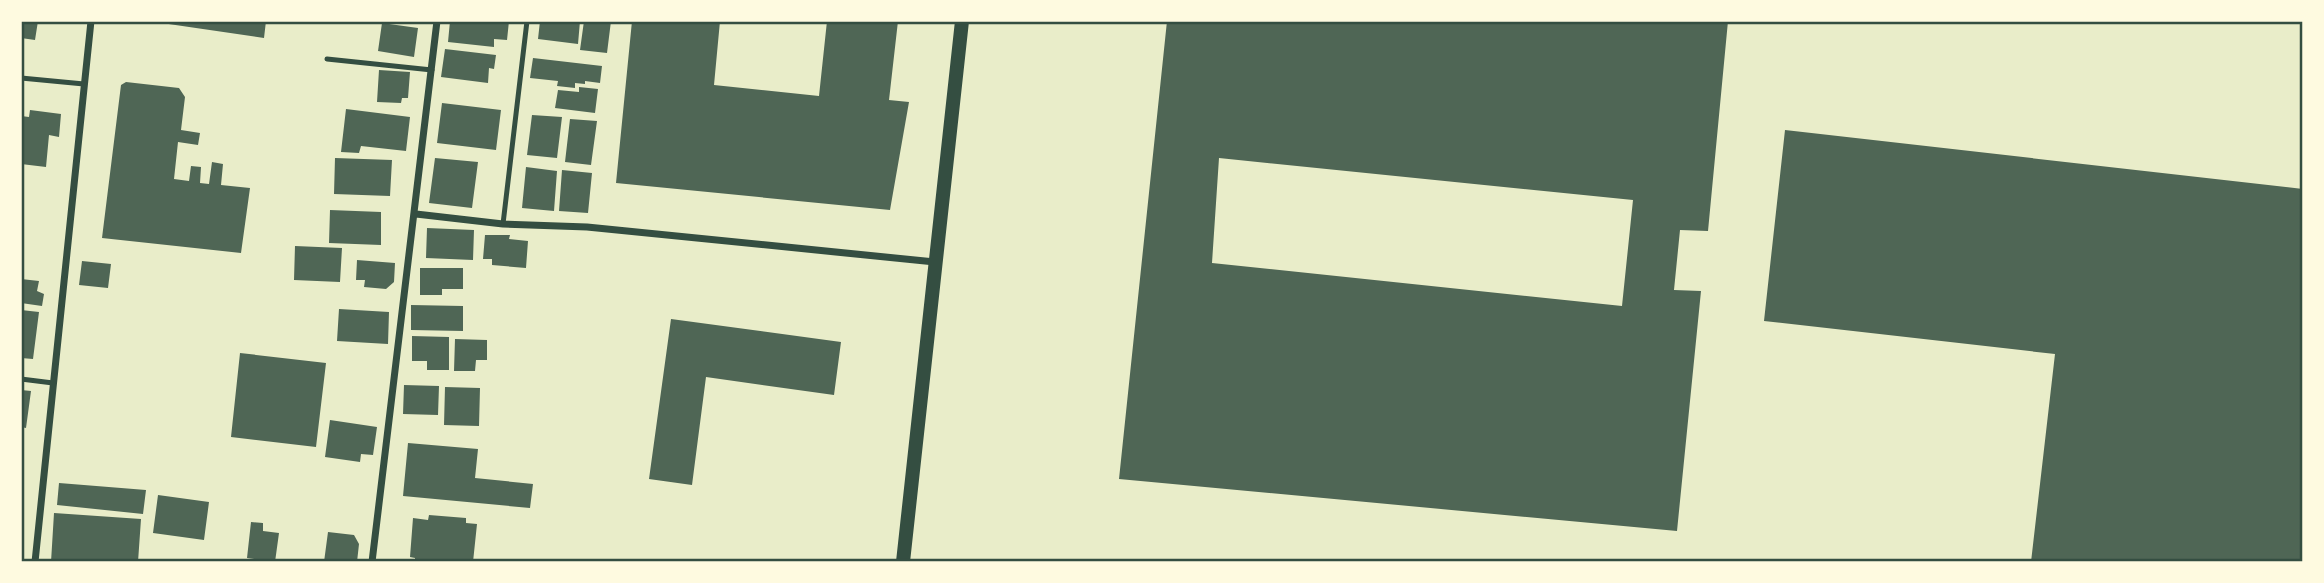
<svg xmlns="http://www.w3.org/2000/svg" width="2324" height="583" font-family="Roboto,sans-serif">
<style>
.building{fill:#4f6655;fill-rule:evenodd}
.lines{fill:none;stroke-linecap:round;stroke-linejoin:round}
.service{stroke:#344e41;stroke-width:5}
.minor{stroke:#344e41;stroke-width:7}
.secondary{stroke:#344e41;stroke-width:14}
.neatline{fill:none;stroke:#344e41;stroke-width:2.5}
</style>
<rect width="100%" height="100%" fill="#e9edc9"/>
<!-- building -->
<path class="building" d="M21,21h17l-3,19 -14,-2z
M148,21h118l-2,17z
M450,21h59l-2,19 -13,-1v8l-46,-5z
M540,21h40l-2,23 -40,-5z
M584,21h27l-4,32 -27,-3z
M632,21h88l-6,64 105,11 8,-75h71l-9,79 20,2 -19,108 -274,-27z
M1167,21h561l-20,210 -28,-1 -6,60 27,1 -24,240 -558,-52zM1219,158l414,42 -11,106 -410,-43z
M382,23l36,5 -4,29 -36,-6z
M445,49l51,6 -2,14 -5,-1 -1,15 -47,-6z
M533,58l69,8 -2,17 -15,-2v3l-10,-1v5l-18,-2 1,-5 -28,-3z
M379,70l31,2 -2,26h-6l-1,5 -24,-1z
M126,82l53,6 6,9 -4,33 19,3 -2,12 -20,-3 -4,37 15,2 2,-15 10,1 -1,16 9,1 3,-22 11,2 -2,21 29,3 -9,65 -139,-15 19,-153z
M579,87l19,2 -3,24 -40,-5 3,-18 21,2z
M442,103l59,7 -5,40 -59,-7z
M346,109l64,8 -4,34 -45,-5 -2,7 -18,-1z
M30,110l31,4 -2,23 -10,-2 -3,32 -25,-3v-48l8,1z
M532,115l30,2 -5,41 -30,-3z
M570,119l27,2 -6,44 -26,-3z
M1785,130l518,59v373h-272l24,-208 -291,-33z
M335,158l57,2 -2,36 -56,-2z
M435,158l43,4 -6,46 -43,-5z
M526,167l31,4 -3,40 -32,-3z
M562,170l30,3 -4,40 -29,-2z
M330,210l51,2v33l-52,-2z
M427,228l47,2 -1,30 -47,-2z
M485,235h25l-1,4 19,2 -2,27 -34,-3v-6h-9z
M295,246l47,2 -2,34 -46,-2z
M357,260l38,3 -1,19 -8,7 -22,-2 1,-7h-9z
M82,261l29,3 -3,24 -29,-3z
M420,268h43v21h-21v6h-22z
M21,279l18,2 -2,10 7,3 -2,12 -21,-3z
M411,305l52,1v25l-52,-1z
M339,309l50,3 -1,32 -51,-3z
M21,310l18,2 -6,47 -12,-1z
M671,319l170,23 -7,53 -128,-18 -14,108 -43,-6z
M412,336l37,1v33h-22v-9h-15z
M455,339l32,1v20h-11l-1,11h-21z
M240,353l86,10 -10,84 -85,-10z
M404,385l35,1 -1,29 -35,-1z
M445,387l35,1 -1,38 -35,-1z
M21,390l10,1 -5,37 -5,-1z
M330,420l47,7 -4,28 -12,-1 -1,8 -35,-5z
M408,443l70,6 -3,29 58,6 -3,24 -127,-12z
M59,483l87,7 -3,24 -86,-9z
M158,495l51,7 -5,38 -51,-7z
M54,513l87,6 -3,43h-87z
M429,515l37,3v5l11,1 -4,38h-58v-4l-5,-1 3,-39 15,2z
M251,522l12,1v8l16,2 -4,29 -28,-4z
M328,532l26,3 5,9 -2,18h-33z"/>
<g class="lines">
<!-- service -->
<path class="service" d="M327,59l105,11
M21,78l63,6
M503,224l24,-203
M21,379l32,4"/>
<!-- minor -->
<path class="minor" d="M416,214l87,10 84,3 348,35
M35,562l56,-541
M372,562l65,-541"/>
<!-- secondary -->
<path class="secondary" d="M903,562l59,-541"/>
</g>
<!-- border -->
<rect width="2324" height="583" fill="none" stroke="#fefae0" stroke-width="46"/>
<rect x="23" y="23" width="2278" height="537" class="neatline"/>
</svg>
